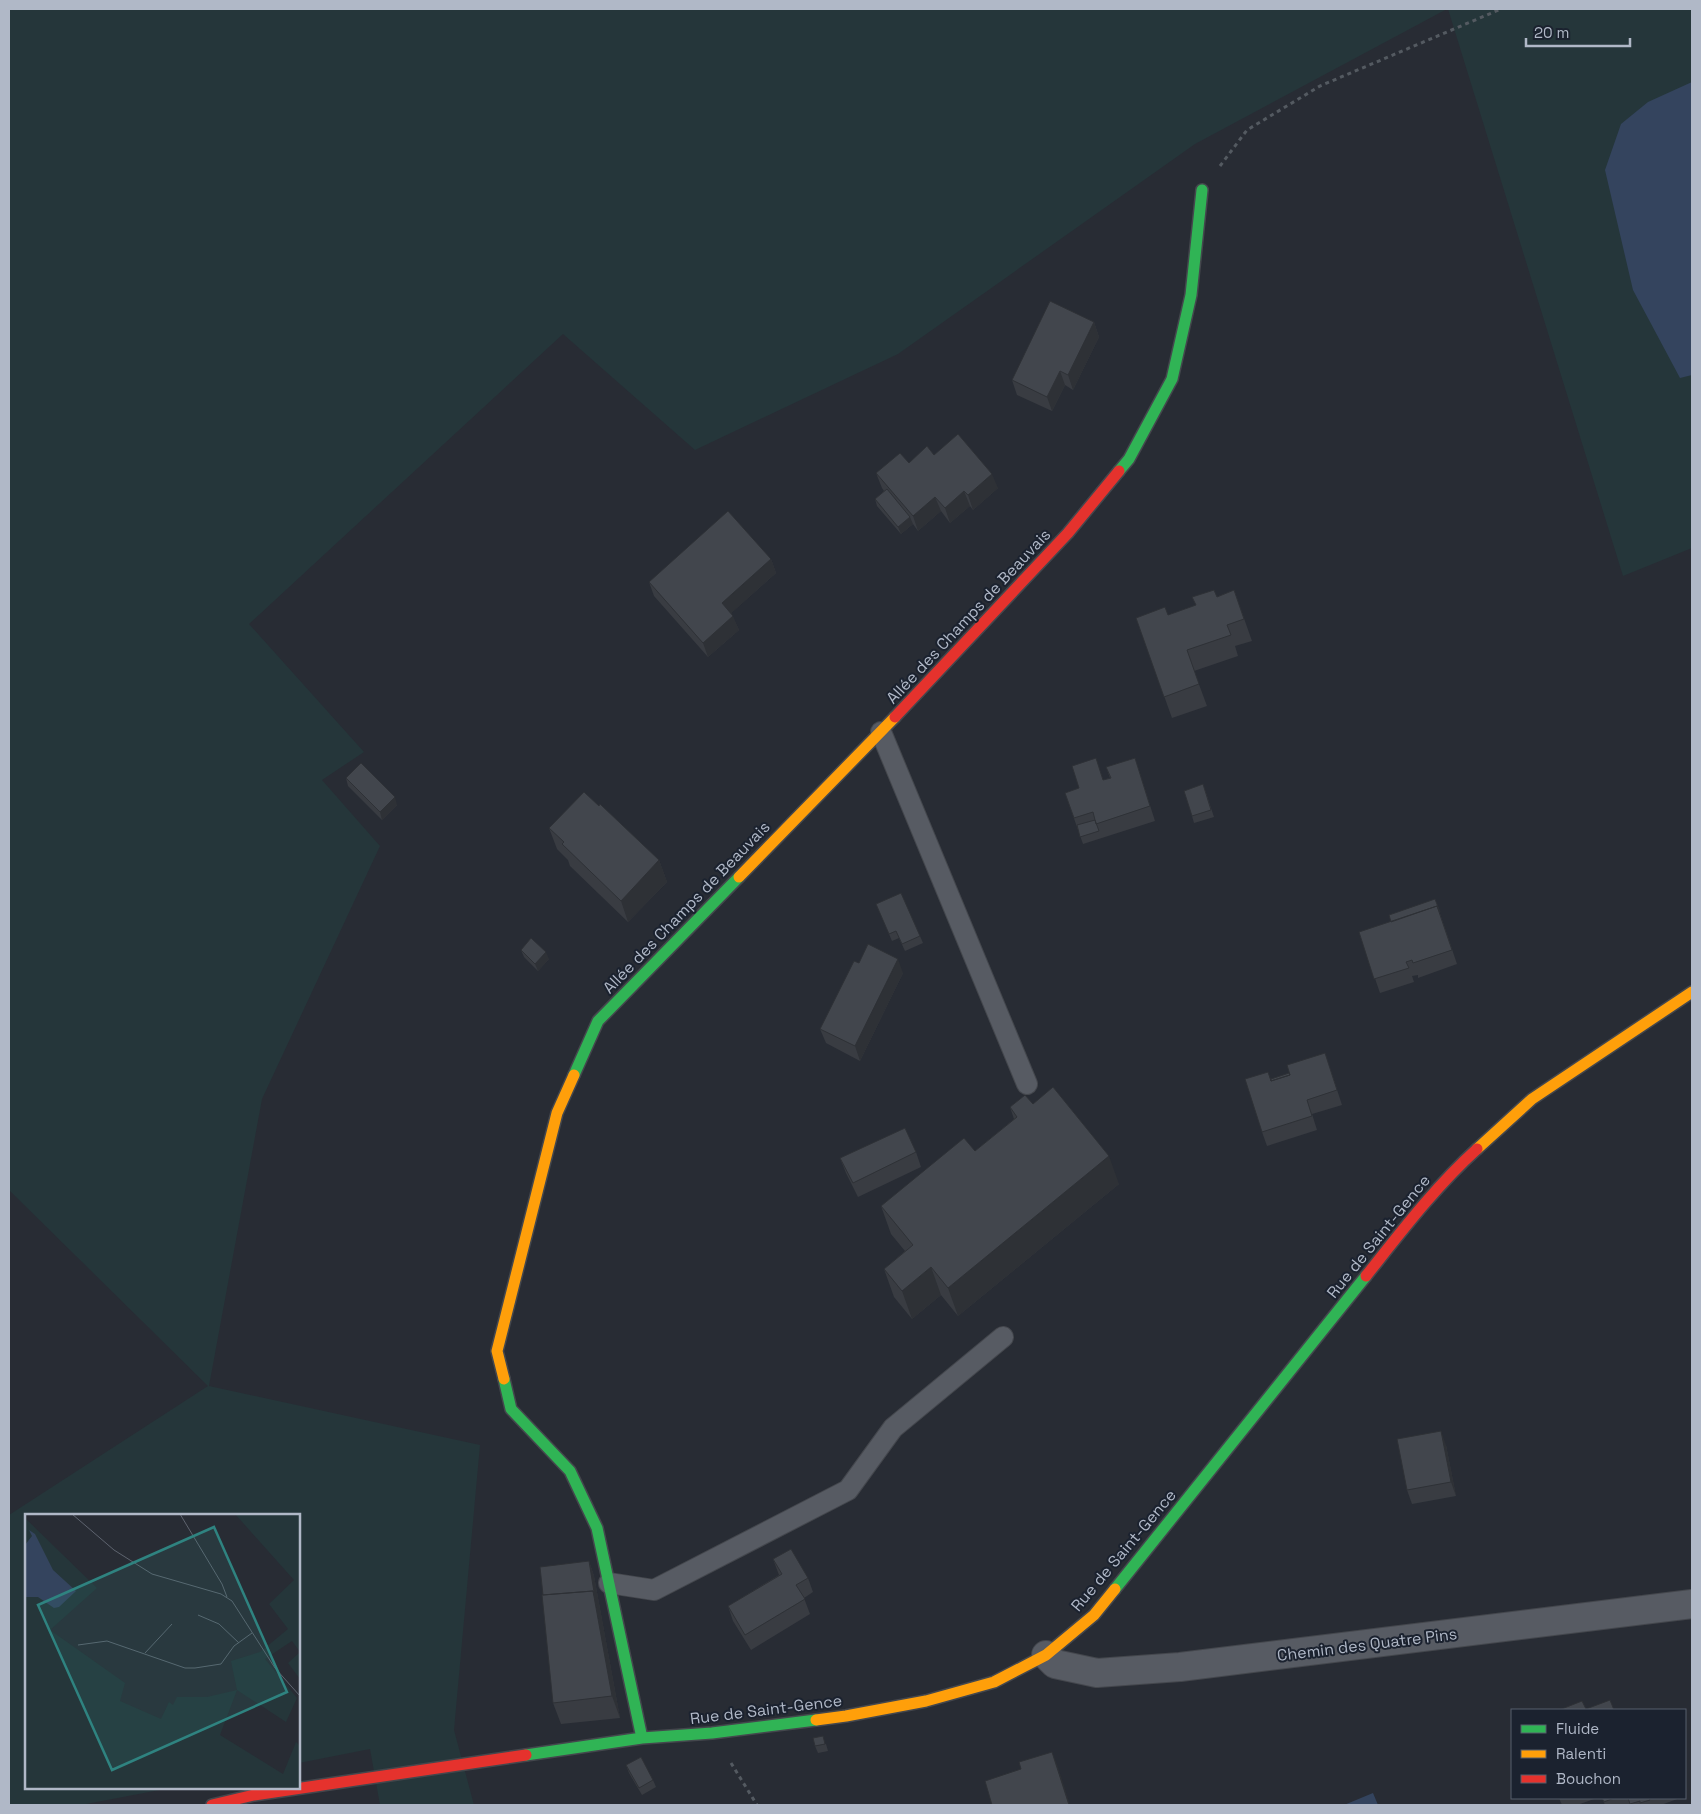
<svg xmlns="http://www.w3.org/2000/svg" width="1701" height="1814" font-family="'Space Grotesk',sans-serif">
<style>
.green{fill:#25363a}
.water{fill:#34445e}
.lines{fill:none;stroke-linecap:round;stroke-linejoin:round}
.lane-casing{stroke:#44474d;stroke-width:22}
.street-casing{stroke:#44474d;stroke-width:30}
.fast-casing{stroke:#44474d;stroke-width:14}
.slow-casing{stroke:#44474d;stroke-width:14}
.jam-casing{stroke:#44474d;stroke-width:14}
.path{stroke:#545a61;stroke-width:3;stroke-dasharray:4 4;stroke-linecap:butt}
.lane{stroke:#575b63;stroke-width:20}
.street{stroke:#575b63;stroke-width:28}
.fast{stroke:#30b455;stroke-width:11}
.slow{stroke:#ff9f0a;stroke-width:11}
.jam{stroke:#e5322d;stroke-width:11}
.wall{fill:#393c42}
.shaded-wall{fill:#2e3136}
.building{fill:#42464d;stroke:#2e3136}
.labels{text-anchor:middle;stroke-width:4;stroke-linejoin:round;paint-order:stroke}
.street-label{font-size:16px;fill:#b0b8c7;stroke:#1b222f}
.inset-road{fill:none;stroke:#5e646f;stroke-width:1}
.view{fill:#2f8380;fill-opacity:0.15;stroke:#2f8380;stroke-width:2.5}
.inset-edge{fill:none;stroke:#b0b8c7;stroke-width:2.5}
</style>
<rect width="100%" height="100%" fill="#282c34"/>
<!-- green -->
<path class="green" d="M9,9h1438l-252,135 -297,210 -203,96 -132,-116 -314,290 115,128 -42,28 58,66 -118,253 -53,287 271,59 -26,285 20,75h-94l-10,-56 -71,14v-248h-273v273h144l-89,17h-72v-290l199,-129 -199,-196z
M1448,9h244v539l-69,28z"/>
<!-- water -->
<path class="water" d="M1692,82v293l-12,3 -47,-88 -28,-120 16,-46 27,-22z
M1373,1793l5,12h-34z"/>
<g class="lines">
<!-- lane casing -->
<g class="lane-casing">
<path id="lane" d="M881,732l146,352
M609,1583l45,7 194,-100 45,-62 110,-91"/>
</g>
<!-- street casing -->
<g class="street-casing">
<path id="street" d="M1046,1655l9,9 42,9 83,-6 512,-63"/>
</g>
<!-- fast casing -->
<g class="fast-casing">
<path id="fast" d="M1119,471l10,-12 43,-80 19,-84 11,-105
M574,1075l24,-54 141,-144
M504,1379l7,30 59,62 27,57 45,210
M1115,1589l251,-313
M526,1755l116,-17 70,-5 104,-13"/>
</g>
<!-- slow casing -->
<g class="slow-casing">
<path id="slow" d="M739,877l156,-160
M1477,1149l55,-50 160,-107
M504,1379l-7,-28 60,-238 17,-38
M816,1720l30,-4 80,-15 68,-19 52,-27 48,-40 21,-26"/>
</g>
<!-- jam casing -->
<g class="jam-casing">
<path id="jam" d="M895,717l173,-184 51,-62
M1366,1276c35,-44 69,-89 111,-127
M212,1805l42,-10 272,-40"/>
</g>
<!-- path -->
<path class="path" d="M1220,166l27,-36 73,-44 181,-77
M731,1763l26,42"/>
<!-- lane -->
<use href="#lane" class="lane"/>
<!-- street -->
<use href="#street" class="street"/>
<!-- fast -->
<use href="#fast" class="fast"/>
<!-- slow -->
<use href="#slow" class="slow"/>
<!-- jam -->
<use href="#jam" class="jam"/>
</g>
<!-- wall -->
<path class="wall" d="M1094,322l5,15 -26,53 -8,-5 -13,26 -35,-16 -5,-15z
M934,455l64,33 -25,22 -3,-4 -20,17 -9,-12 -23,20 -5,-7 -12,10 -24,-28 -2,-7 9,-8 -2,-3 -6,-15z
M771,559l5,14 -45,40 8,17 -31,27 -54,-61 -5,-14z
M1234,590l18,51 -17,5 3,10 -44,15 13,35 -35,12 -36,-100 32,-3 28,-10z
M1135,758l20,63 -72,23 -18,-51 14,-5 22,-15 2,7 7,-2 -4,-11z
M346,778l51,27 -15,15 -34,-34z
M1203,784l11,33 -20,6 -2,-7z
M599,806l60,54 8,22 -39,40 -58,-56 -2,-6 -11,-11 -8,-21z
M1435,899l22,65 -39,14v-3l-6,1 2,6 -34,11 -21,-61 32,-10z
M876,904l44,32 3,7 -18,8 -6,-13 -7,3z
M521,950l28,9 -11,12 -14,-14z
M859,963l44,10 -43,88 -34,-18 -6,-14z
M1325,1053l17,52 -30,9 5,16 -50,16 -5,-14 27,-59z
M1033,1104l86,80 -161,132 -17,-21 -29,24 -18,-22 -10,-28 21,-18 -14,-17 -10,-28 94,-55 39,-32 -4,-12z
M916,1152l5,15 -63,30 -12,-24 -6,-15z
M1446,1445l10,51 -44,8 -5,-14z
M773,1559l35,19 5,14 -9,6 6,16 -59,36 -18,-29 -5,-15 51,-31z
M589,1561l5,15 26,142 -59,6 -8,-21 -10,-108z
M826,1744l2,7 -10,2 -3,-7z
M626,1765l27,15 3,7 -14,8 -13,-22z
M1559,1798h38l-20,7h-15z
M1602,1798h78l-19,7h-56z"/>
<!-- shaded-wall -->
<path class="shaded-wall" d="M1094,322l5,15 -26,53 -5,-15z
M1060,371l5,14 -13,26 -5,-14z
M992,474l6,14 -25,22 -5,-15z
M964,491l6,15 -20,17 -5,-15z
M935,497l6,14 -23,20 -5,-15z
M910,517l3,7 -12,10 -3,-7z
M771,559l5,14 -49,44 -5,-14z
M733,616l6,14 -31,27 -5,-14z
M395,797l2,8 -15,15 -2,-8z
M659,860l8,22 -39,40 -7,-21z
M546,952l3,7 -11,12 -3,-7z
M898,959l5,14 -43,88 -5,-15z
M1109,1156l10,28 -161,132 -10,-28z
M931,1267l10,28 -29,24 -10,-28z
M1441,1431l5,14 10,51 -5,-14z
M589,1561l5,15 26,142 -8,-22 -19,-105z
M1052,1752l6,15 12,38h-1z"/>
<!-- building -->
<path class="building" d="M1050,301l44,21 -26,53 -8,-4 -13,26 -35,-17z
M958,434l34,40 -24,21 -4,-4 -19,17 -10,-11 -22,19 -37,-43 24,-20 9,10 18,-17 7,9z
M887,489l23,28 -12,10 -23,-28z
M728,511l43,48 -49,44 11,13 -30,27 -54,-61z
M1214,590l3,7 17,-7 10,29 -17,6 4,10 -44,15 12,34 -35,13 -28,-79 29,-11 3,8 28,-10 -4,-8z
M1096,758l7,22 8,-2 -5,-11 29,-9 15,48 -54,18 -3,-12 -19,6 -9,-25 14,-5 -7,-22z
M361,763l34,34 -15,15 -34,-34z
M1203,784l8,26 -19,6 -8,-25z
M584,792l15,14 1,-2 59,56 -38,41 -59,-57 2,-2 -15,-14z
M1095,820l4,11 -19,6 -3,-12z
M901,893l19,43 -18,8 -6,-13 -7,3 -13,-30z
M1435,899l5,13 -3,-6 -46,16 -2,-7z
M1437,906l15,44 -39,13 -1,-3 -6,2 3,6 -35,11 -15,-47z
M531,938l15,14 -11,12 -14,-14z
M868,944l30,15 -43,87 -35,-17 34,-68 5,2z
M1325,1053l12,37 -30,10 5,16 -50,16 -17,-53 23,-7 3,9 19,-6 -3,-10z
M1289,1073l1,2 -19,6v-2z
M1053,1087l56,69 -161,132 -17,-21 -29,24 -18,-22 29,-24 -32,-39 83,-68 11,13 42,-34 -7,-10 15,-12 8,9z
M905,1128l11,24 -63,31 -13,-25z
M1441,1431l10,51 -44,8 -10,-51z
M791,1549l17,29 -12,7 9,14 -60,36 -17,-29 54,-32 -9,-15z
M589,1561l6,37 -2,-7 -50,4 -3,-28z
M593,1591l19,105 -59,7 -11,-108z
M1610,1700l4,10h-55l23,-9 4,8z
M823,1736l2,8 -10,2 -2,-8z
M1052,1752l17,53h-77l-7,-24 36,-12 -2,-7z
M641,1757l12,23 -14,8 -13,-23z
M1602,1798h12l-10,4z
M1628,1798h21l1,2 -10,3v-2l-10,3z"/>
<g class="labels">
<!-- street labels -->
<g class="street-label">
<text transform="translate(968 616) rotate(-47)" y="6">Allée des Champs de Beauvais</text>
<text transform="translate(686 907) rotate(-46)" y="6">Allée des Champs de Beauvais</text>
<text transform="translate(1378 1236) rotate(-51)" y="6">Rue de Saint-Gence</text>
<text transform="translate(1123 1550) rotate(-50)" y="6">Rue de Saint-Gence</text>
<text transform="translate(1367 1644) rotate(-7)" y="6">Chemin des Quatre Pins</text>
<text transform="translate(766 1709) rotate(-7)" y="6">Rue de Saint-Gence</text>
</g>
</g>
<!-- overview -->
<g transform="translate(25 1514)">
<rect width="275" height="275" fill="#282c34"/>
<path d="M210,0h65v165l-12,-16 12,-11 -8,-11 -27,18 32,39 -11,24 -49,-32 -17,45 63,39 13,-32 4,4v43h-275v-271l72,70 -47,42 75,53 -5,18 41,18 8,-17 4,3 4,-8h30l30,-7 -6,-29 29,-9 28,-23 -19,-25 25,-24z" fill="#25363a"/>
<path d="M4,16l6,4 18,36 23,21 -17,16 -5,1 -16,-11h-13v-52l7,-9z" fill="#34445e"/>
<path class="inset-road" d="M47,0l42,36 38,24 69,20 11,7 43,67 25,28M155,0l42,70 5,13M173,101l21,9 20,19M53,131l29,-4 78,27h10l26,-4 13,-18 18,-13M120,139l27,-29"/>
<path class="view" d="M189,13l73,165 -175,78 -74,-165z"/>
<rect width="275" height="275" class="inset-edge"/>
</g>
<!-- border -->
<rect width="1701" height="1814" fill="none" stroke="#b0b8c7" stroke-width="20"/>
<!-- legend -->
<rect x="1511" y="1709" width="175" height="90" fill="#1b222f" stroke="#575e6c"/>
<rect x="1521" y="1725" width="25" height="8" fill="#30b455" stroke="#575e6c"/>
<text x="1556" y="1734" font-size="15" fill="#b0b8c7">Fluide</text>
<rect x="1521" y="1750" width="25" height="8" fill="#ff9f0a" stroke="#575e6c"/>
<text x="1556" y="1759" font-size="15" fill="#b0b8c7">Ralenti</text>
<rect x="1521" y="1775" width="25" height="8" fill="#e5322d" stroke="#575e6c"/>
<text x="1556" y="1784" font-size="15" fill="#b0b8c7">Bouchon</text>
<!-- scale -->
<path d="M1526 38v8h104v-8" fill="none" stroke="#b0b8c7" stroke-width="2.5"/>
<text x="1534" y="38" font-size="15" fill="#b0b8c7" stroke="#1b222f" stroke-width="4" paint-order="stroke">20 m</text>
</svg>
